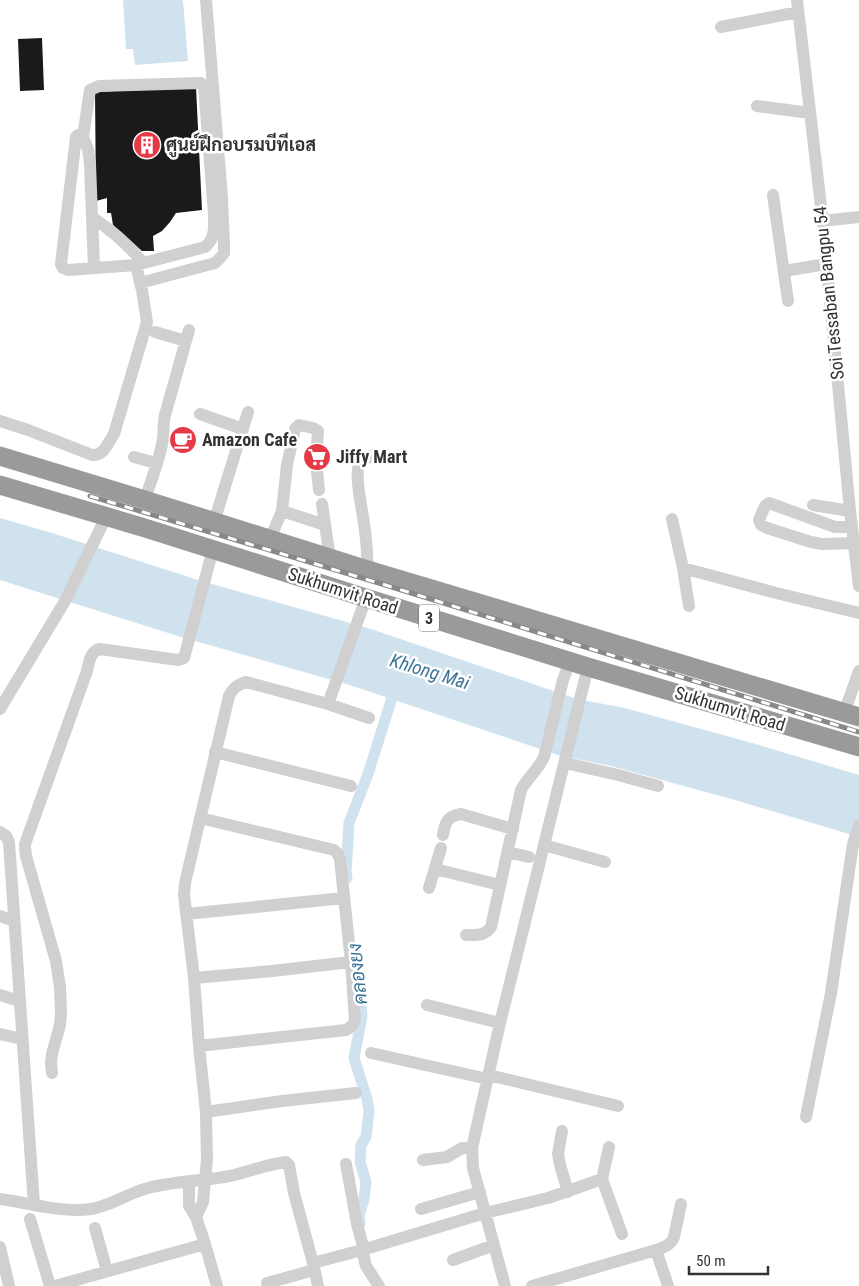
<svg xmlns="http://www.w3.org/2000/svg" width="859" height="1286" font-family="'Roboto Condensed',Sarabun,sans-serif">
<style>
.water{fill:#cfe2ee}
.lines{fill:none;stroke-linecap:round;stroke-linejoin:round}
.canal{stroke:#cfe2ee;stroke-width:11}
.building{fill:#1a1a1a}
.minor{stroke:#d0d0d0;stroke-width:12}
.highway{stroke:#9a9a9a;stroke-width:19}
.rail-casing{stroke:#888;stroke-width:5}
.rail{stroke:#fff;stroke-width:3;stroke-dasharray:9;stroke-linecap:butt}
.labels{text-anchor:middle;stroke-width:5;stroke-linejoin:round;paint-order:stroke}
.shield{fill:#fff;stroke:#707070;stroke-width:1}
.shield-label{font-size:16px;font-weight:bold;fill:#333}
.poi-label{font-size:18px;font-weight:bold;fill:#333;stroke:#fff;text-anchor:start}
.street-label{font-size:18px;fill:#333;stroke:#fff}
.water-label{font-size:19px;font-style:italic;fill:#3f7597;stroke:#fff}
</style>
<rect width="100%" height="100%" fill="#fff"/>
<!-- water -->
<path class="water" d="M123,0h60l5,61 -53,4 -2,-16h-7z
M0,518l52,15 146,47 173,49 206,70 48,9 127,35 107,32v62l-124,-37 -124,-34 -50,-10 -208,-70 -172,-49 -181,-57z"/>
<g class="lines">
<!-- canal -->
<path class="canal" d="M347,878l-1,-6 3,-49 19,-49 28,-89
M358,974l4,42 -8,42 13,41 2,12 -3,26 -5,8 -1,17 6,20 -2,17 -5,17 1,8"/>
</g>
<!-- building -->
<path class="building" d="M42,38l2,52 -24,1 -2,-52z
M196,87l6,123 -26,3 -6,9 -8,9 -9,5 1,15h-12l-29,-26 -2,-12h-4v-15l-11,3 -1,-109z"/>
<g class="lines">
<!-- minor -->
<path class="minor" d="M797,0l25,215 28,296 9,75
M721,27l77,-15
M757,106l53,7
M773,195l15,106
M92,217c19,13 37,28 51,46
M822,221l37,-4
M94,268l-4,-104 -2,-15 -5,-12 -5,-2 -2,2 -15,127 2,4 5,2 68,-5
M784,271l42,-7
M140,283l75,-20 6,-6 3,-4v-7l-2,-48 -16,-198
M155,332l31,9
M200,414l43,15
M0,421l28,9 64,25c12,1 16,-12 22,-21l33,-112 -5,-32 -6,-25 69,-18c11,-10 9,-20 9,-33l-10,-128 -3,-3 -102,3 -9,4 -7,47
M134,457l22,6
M145,500c6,-20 15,-41 18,-61 1,-8 0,-16 2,-24l24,-85
M322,504l8,54
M813,505l37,6
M282,511l43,14
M672,519l11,49
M214,522l34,-110
M852,527h-17l-66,-24 -4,3 -6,14 2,5 6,3 44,14 11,2 32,-1
M270,539l12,-28 5,-46 8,-36 4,-4 14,3 5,3 -2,30 3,29
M368,570c-1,-13 -1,-26 -3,-39 -1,-14 -11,-54 -6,-65 2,-6 10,-9 15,-11
M689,606l-6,-38 93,25 83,20
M328,704l41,14
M0,709l65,-108 41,-84
M844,713l15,-42
M215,752l136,34
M565,763l53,12 40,11
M0,832l6,4 3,6 25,363
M443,835c2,-13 5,-19 18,-21l52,15
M544,845l61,17
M508,852l21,5
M435,869l65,16
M429,888l12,-40
M186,914l158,-16
M0,916l14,5
M466,935c11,0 19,1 25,-8l30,-137c7,-13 17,-20 23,-33l19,-77 7,-19
M194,978l78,-7 79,-9
M0,995l19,6
M427,1005l73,18
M0,1034l22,5
M199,1046l147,-16 6,-4 3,-6 -4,-58 -11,-103 -2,-5 -4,-4 -134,-32
M371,1053l117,26
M52,1073l-1,-10 1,-9 8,-29 1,-12 -1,-26 -4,-26 -30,-105 -1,-8v-4l62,-173c2,-8 3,-20 13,-22l78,11 6,-2 29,-109
M489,1075l129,31
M206,1112l76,-11 74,-8
M806,1117l25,-124 22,-149 6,-19
M562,1131l-4,23 2,11 8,27
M609,1147l-7,32 20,55
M423,1160l24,-3 15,-9h10
M346,1164l11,60 7,26
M189,1182v24l7,11 9,27 12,42
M0,1199c30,4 60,14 91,10 20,-3 37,-16 57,-21 26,-7 55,-7 82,-12 19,-4 37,-12 56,-14l3,3 5,28 19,70
M421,1209l59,-17
M196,1217l7,-15 4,-43 -1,-47 -7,-66 -5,-68 -10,-83 1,-12 44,-187c4,-8 8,-11 17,-14l82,22 38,-106
M30,1219l20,67
M95,1228l12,43
M0,1247l9,39
M362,1250l4,16 13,20
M656,1250l12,36
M453,1260l41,-15
M267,1283l47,-13
M55,1286l150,-42
M318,1286l-5,-23 49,-13 123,-37 63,-15 54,-19
M505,1286l-32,-118 -1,-20 28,-125 88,-356
M532,1286l124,-36c8,-3 15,-5 18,-13l7,-33"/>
<!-- highway -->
<path class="highway" d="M0,456l145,44 223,70 491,147
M0,485l145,43 221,70 222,69 271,80"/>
<!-- rail casing -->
<g class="rail-casing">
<path id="rail" d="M90,496l292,88 477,148"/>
</g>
<!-- rail -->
<use href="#rail" class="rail"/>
</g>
<!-- icons -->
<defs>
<g id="building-disc" transform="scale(1.4375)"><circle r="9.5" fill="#e63946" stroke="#fff"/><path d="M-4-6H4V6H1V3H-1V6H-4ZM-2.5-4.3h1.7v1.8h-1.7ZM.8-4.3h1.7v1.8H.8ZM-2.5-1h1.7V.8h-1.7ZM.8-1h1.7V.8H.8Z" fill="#fff"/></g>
<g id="cafe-disc" transform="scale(1.4375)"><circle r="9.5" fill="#e63946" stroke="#fff"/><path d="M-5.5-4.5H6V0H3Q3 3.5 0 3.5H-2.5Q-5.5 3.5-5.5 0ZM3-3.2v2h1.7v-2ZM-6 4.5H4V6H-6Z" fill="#fff"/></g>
<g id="supermarket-disc" transform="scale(1.4375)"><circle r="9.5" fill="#e63946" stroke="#fff"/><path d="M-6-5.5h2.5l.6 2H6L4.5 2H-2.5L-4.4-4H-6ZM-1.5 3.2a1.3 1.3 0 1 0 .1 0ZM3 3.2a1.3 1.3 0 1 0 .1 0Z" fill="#fff"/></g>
</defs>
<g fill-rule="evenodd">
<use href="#building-disc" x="147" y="145"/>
<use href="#cafe-disc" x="183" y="440"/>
<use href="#supermarket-disc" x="317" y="457"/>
</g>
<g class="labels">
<!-- shield labels -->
<rect class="shield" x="419" y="604.5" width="20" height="27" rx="4"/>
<g class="shield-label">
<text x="429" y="624">3</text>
</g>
<!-- poi labels -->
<g class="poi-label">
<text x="166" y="151">ศูนย์ฝึกอบรมบีทีเอส</text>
<text x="202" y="446">Amazon Cafe</text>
<text x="336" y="463">Jiffy Mart</text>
</g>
<!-- street labels -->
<g class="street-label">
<text transform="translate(829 293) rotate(-96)" y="6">Soi Tessaban Bangpu 54</text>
<text transform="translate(343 591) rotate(18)" y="6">Sukhumvit Road</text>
<text transform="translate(730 709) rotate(17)" y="6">Sukhumvit Road</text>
</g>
<!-- water labels -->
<g class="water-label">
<text transform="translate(430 671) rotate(17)" y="7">Khlong Mai</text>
<text transform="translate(357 974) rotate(-96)" y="7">คลองยง</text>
</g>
</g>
<!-- scale -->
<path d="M689 1266v8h79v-8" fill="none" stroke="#333333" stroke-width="2.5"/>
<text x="696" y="1266" font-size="15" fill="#333333" stroke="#ffffff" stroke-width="4" paint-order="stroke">50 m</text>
</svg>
